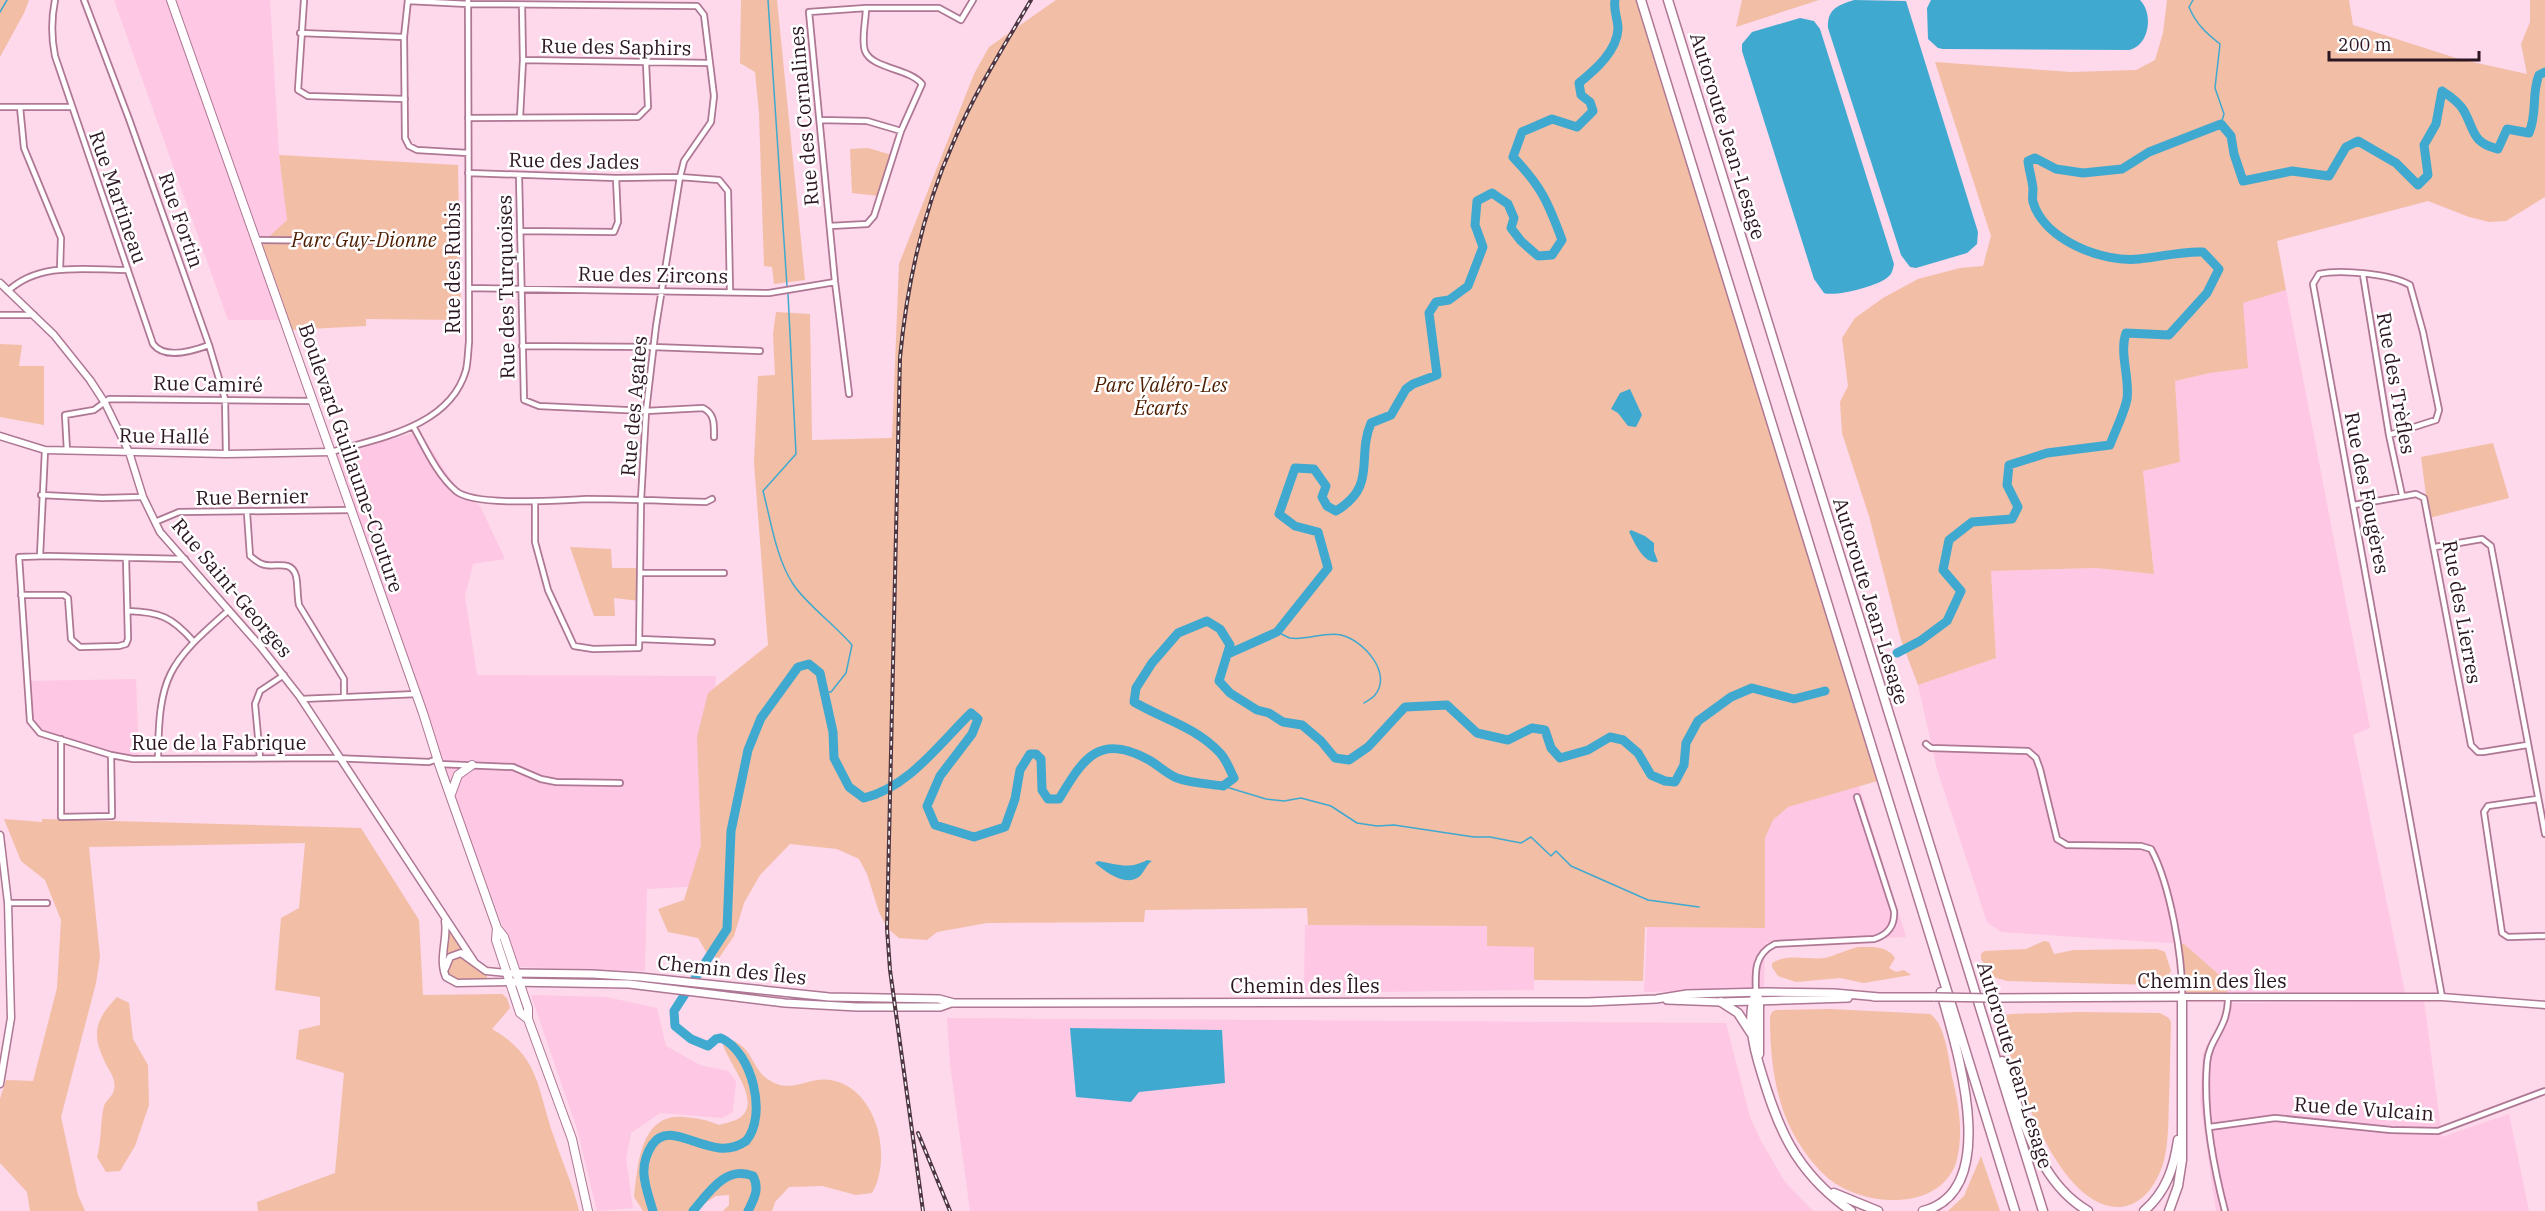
<svg xmlns="http://www.w3.org/2000/svg" width="2545" height="1211" font-family="'IBM Plex Serif',serif">
<style>
.built{fill:#fec7e3}
.green{fill:#f2bea6}
.water{fill:#40a9cf}
.lines{fill:none;stroke-linecap:round;stroke-linejoin:round}
.stream{stroke:#40a9cf;stroke-width:1.5}
.river{stroke:#40a9cf;stroke-width:9}
.minor-casing{stroke:#ae7794;stroke-width:8}
.tertiary-casing{stroke:#ae7794;stroke-width:9}
.secondary-casing{stroke:#ae7794;stroke-width:10}
.primary-casing{stroke:#ae7794;stroke-width:10}
.motorway-casing{stroke:#ae7794;stroke-width:11}
.minor{stroke:#fff;stroke-width:4.5}
.tertiary{stroke:#fff;stroke-width:6}
.secondary{stroke:#fff;stroke-width:7}
.primary{stroke:#fff;stroke-width:8}
.motorway{stroke:#fff;stroke-width:8}
.rail-casing{stroke:#4e3643;stroke-width:4}
.rail{stroke:#fff;stroke-width:1.5;stroke-dasharray:4.5;stroke-linecap:butt}
.secondary-bridge-casing{stroke:#ae7794;stroke-width:10;stroke-linecap:butt}
.secondary-bridge{stroke:#fff;stroke-width:7}
.labels{text-anchor:middle;stroke-width:5;stroke-linejoin:round;paint-order:stroke}
.street-label{font-size:20px;fill:#2b1622;stroke:#fff}
.park-label{font-size:20px;font-style:italic;fill:#4e1d00;stroke:#fff}
</style>
<rect width="100%" height="100%" fill="#fed8eb"/>
<!-- built -->
<path class="built" d="M114,0h156l9,155 8,65 -26,25 19,75h-52z
M2286,290l84,438 -17,7 52,258 -177,5 -44,-54 -183,-12 -14,-10 -50,-153 -19,-84 78,-27 -5,-87 105,-3 58,6 -11,-103 37,-9 -5,-81 35,-8 33,-70z
M420,431l37,59 23,16 25,53 -32,5 -8,32 12,79 239,1 -7,133 -7,77 -55,3 -2,82 -127,-4 -190,-509z
M136,679l3,79 -30,-6 -69,-22 -10,-9 -2,-40z
M1859,786l47,151 -141,6 -1,46 -120,3 3,-65 118,1v-90l7,-18 16,-13z
M1305,925l229,1v64l-230,3z
M531,995l75,2 51,11 9,38 34,19 28,6 8,10 -3,31 -11,6 -62,-5 -29,20 -5,25 7,50 -36,3 -20,-82z
M2424,1001l18,136 67,-23 20,97h-313l-16,-110 3,-48 29,-50z
M947,1018l779,5 24,94 11,24 24,41 28,29h-843l-20,-147z"/>
<!-- green -->
<path class="green" d="M0,0h29l-5,13 -24,44z
M741,0h36l28,280 -31,4 -2,-17 -8,-1 -5,-153 -4,-41 -15,-9z
M1056,0h585l240,780 -93,27 -15,13 -8,18v90l-120,-1 -2,54 -109,-1v-33l-47,-1v-20l-179,-1 -1,-17 -162,2 -1,12 -157,1 -50,9 -10,8 -28,-2 -12,-10 -8,-16 -12,-38 -8,-15 -22,-10 -47,-5 -30,31 -16,28 -10,33 -15,22 -11,-3 -10,-17 -30,-6 -10,-23 26,-9 17,-55 -4,-108 11,-44 60,-48 -14,-182 4,-87 17,-1 -2,-41 3,-22 34,2 2,126 80,-2 7,-174 75,-190 15,-27z
M1742,0h77l-83,27z
M2167,0h182l4,25 106,34 68,15 -6,-30 9,-22v-22h15v197l-39,24 -17,1 -20,-5 -41,-16 -151,40 9,49 -43,13 5,65 -38,5 -35,8 5,81 -37,9 11,103 -58,-6 -105,3 5,87 -78,27 -17,-45 -32,-124 -27,-83 -2,-31 8,-16 -6,-48 13,-20 28,-20 35,-19 42,-11 23,-2 8,-30 -56,-174 136,10 65,-2 19,-10 8,-27z
M868,148l24,7 -13,41 -27,-3 -2,-44z
M279,155l179,10 3,155 -95,-1v7l-76,4 -29,-86 26,-24z
M0,344l22,1 -3,21h25v59l-44,-8z
M2493,443l16,55 -80,20 -8,-61z
M570,547l41,2 1,19h29l-1,33 -26,-3 1,18h-21z
M4,819l38,3v-3l319,9 58,92 4,75 79,-1 5,4 3,10 -18,21c49,28 45,61 62,108 8,25 19,48 25,74h-321l-1,-9 78,-29 9,-100 -48,-14 3,-29 21,-5v-28l-45,-7 6,-72 18,-10 6,-65 -216,4 11,110 -4,26 -35,134 17,78 7,16h-55l-3,-19 -27,-29v-64l6,-19 27,1 24,-93 4,-68 -16,-40 -24,-19z
M445,917l23,38 18,16 2,12h-24l-18,-6z
M2044,941l5,1 5,12 20,-4 83,-1 8,3 6,19 -8,12 -8,2 -148,-4 -14,-4 -12,-18v-5l3,-3 42,-2z
M2178,944h6l41,36 3,18 -46,-1z
M1858,947c13,0 29,-2 37,11l-6,10 7,4 8,-2 7,5 -47,8 -24,-5 -44,4 -18,-6 -6,-9v-4c16,-10 36,-3 53,-5 6,-1 24,-9 33,-11z
M117,997l12,6 4,36 15,26 1,40 -14,41 -15,25 -14,1 -9,-15c5,-18 3,-36 7,-51 2,-6 9,-10 10,-16 2,-8 -2,-16 -6,-22 -16,-31 -16,-45 9,-71z
M1830,1009l100,5c15,9 19,46 22,63 7,27 12,58 4,86 -17,48 -90,45 -127,16 -10,-9 -20,-20 -27,-31 -26,-38 -32,-85 -32,-131l2,-5 4,-2z
M2078,1012l82,1 9,5 2,5c-1,26 -1,52 -2,77 -1,21 0,44 -6,64 -7,20 -19,40 -42,43 -65,4 -109,-140 -121,-189l4,-3 8,-1z
M729,1039c25,8 22,30 40,41 22,15 39,-4 62,0 46,8 62,77 41,113l-16,2 -34,-9 -33,1 -14,15 -3,9h-49l6,-6v-10l-13,1 -23,15h-50l-9,-14c4,-32 6,-84 50,-80 13,1 23,3 35,8 7,-2 17,-4 22,-8 21,-17 -14,-55 -18,-73z
M1981,1156l19,55h-52l16,-15z"/>
<!-- water -->
<path class="water" d="M1854,0l52,1 72,231 -1,12 -10,9 -51,15 -6,-1 -9,-12 -73,-227c-1,-19 10,-23 26,-28z
M1931,0h209c14,14 9,46 -11,50l-186,-1 -5,-1 -10,-9 -1,-31z
M1800,18l14,3 6,8 74,235c-1,5 -2,10 -6,13 -10,9 -52,20 -64,16l-10,-14 -72,-228v-7l10,-12z
M1630,389l12,26 -6,12 -8,-1 -10,-13 -7,-4 9,-16z
M1631,530l14,6 9,7v8l4,11c-15,2 -23,-19 -29,-30z
M1147,860l5,1c-6,4 -7,10 -12,15 -14,12 -34,-4 -45,-13l3,-2c19,3 31,9 49,-1z
M1070,1028l152,2 3,53 -86,9 -8,10 -55,-5z"/>
<g class="lines">
<!-- stream -->
<path class="stream" d="M768,0l19,286
M2193,0l-4,7c7,17 17,26 31,37l-5,44 9,26 -3,10
M0,12l7,-12
M788,294l8,160 -33,37c8,30 13,67 30,93 13,20 42,41 59,61l-6,28 -15,19h-5
M1277,632c4,1 9,5 13,6 16,3 35,-7 51,-3 22,5 52,38 34,60 -2,3 -8,6 -11,8
M1223,786l43,13 18,2 17,-3 30,8 26,17 20,3 17,-1 80,12h16l31,6 10,-6 20,19 5,-5 15,15 77,34 51,7"/>
<!-- river -->
<path class="river" d="M1897,653l23,-12 27,-20 14,-30 -18,-21 6,-30 23,-18 40,-3 6,-12 -11,-22 2,-20 38,-12 63,-8c5,-14 14,-31 17,-46 3,-21 -8,-46 -1,-66l43,2 38,-42 12,-24 -16,-17c-22,-1 -42,5 -64,7 -36,4 -95,-19 -106,-57 -1,-4 0,-9 0,-13 -1,-10 -4,-19 -5,-28l7,-3 21,11 27,4 39,-4 27,-17 72,-28 10,12 3,18 9,27 49,-10 37,5 17,-29 12,-6 38,22 22,22 10,-10 -4,-30 12,-21 6,-33c8,5 17,11 22,20 11,20 8,32 34,38l9,-20 22,4c9,-22 2,-39 10,-58l6,-3
M1228,654l49,-22 51,-64 -10,-36 -23,-6 -16,-12 16,-46 19,1 12,17 -4,11 5,9 9,5c42,-25 20,-53 35,-88l20,-8 15,-26 7,-5 24,-9 -8,-62 7,-11 13,-2 19,-14 15,-39 -8,-22 2,-24 15,-8 16,11 6,14 -3,10 10,13 17,15 14,-1 10,-15c-14,-38 -21,-54 -49,-83l9,-25 30,-13 25,8 16,-16 -3,-9 -9,-7 -2,-12c16,-13 38,-32 39,-54 0,-10 -5,-19 -3,-29
M653,1211c-7,-24 -16,-43 -1,-66 20,-30 59,21 94,-4 22,-26 6,-89 -25,-103l-5,1 -8,7 -17,-7 -16,-13 -1,-15 53,-82 4,-98 17,-81 13,-32 37,-51 11,-3 11,9 13,59 1,26 15,29 15,11c45,-11 75,-54 107,-85l7,6 -6,15 -32,42 -13,30 8,19 39,12 31,-10 10,-28 5,-29 10,-16h6l5,5 1,31 6,9h11c24,-40 40,-67 90,-39 9,5 18,14 28,18 14,5 32,6 46,8l11,-8c-4,-8 -8,-19 -14,-25 -24,-26 -57,-34 -86,-51l2,-14 16,-25 26,-30 29,-12 13,8 10,16 -11,36 11,12 27,17 12,3 14,9 19,3 19,16 14,17 14,2 19,-13 37,-40 42,-2 30,28 31,7 24,-12 13,2 6,18 9,10 28,-8 22,-13 13,3 15,13 13,22 14,6 10,1 9,-17 2,-22 12,-22 33,-24 21,-9 42,11 31,-8
M693,1211c16,-19 33,-46 60,-35 7,13 1,23 -5,35"/>
<!-- minor casing -->
<g class="minor-casing">
<path id="minor" d="M55,0c-4,20 -4,36 0,56l98,288c12,16 40,7 56,1
M84,0l45,119 80,226 16,54 1,55
M304,0l-6,90 10,6 97,3
M408,0l-4,37 1,101 4,8 8,4 51,3
M408,1l60,3 229,2 7,9 10,81 -3,26 -27,39 -4,16 -24,149 -10,85 -5,89 -2,148 -46,1 -19,-3 -26,-56 -13,-48v-40
M300,33l104,4
M523,60l186,3
M0,107h72
M20,107l4,41 37,90 -1,32
M520,117l3,-57 -1,-55
M468,118l170,-1 10,-10 -2,-44
M820,120l47,1 34,10
M468,173l148,5 64,-1 39,3 9,11 2,100
M519,176l5,224 15,6 107,5 57,-3c12,6 11,16 11,29
M830,226l37,-2 7,-8 27,-85 21,-47c-13,-16 -50,-15 -57,-33 -4,-11 1,-31 1,-43
M520,231l94,1 4,-10 -2,-44
M256,240l115,1
M2363,275l26,160 13,60
M469,288l300,5 66,-11
M8,291c32,-30 79,-21 120,-21
M0,315h34
M522,346l131,1 107,4
M849,394l-14,-112 -26,-270 57,-4h73l22,12 12,-20
M413,426c12,21 24,49 43,65 18,16 104,9 131,8 39,0 79,2 119,3l6,-3
M2389,435l47,-15 3,-10 -16,-78 -13,-47c-19,-11 -69,-16 -91,-11l-6,10 129,713
M67,451l-2,-36 29,-5 15,-11 204,2
M331,452c48,-14 119,-25 135,-82 2,-9 2,-19 3,-28l-1,-342
M41,495l61,3 41,-1
M2354,505l62,-11 8,4 47,247 7,7h5l44,-7
M247,513l3,43c3,2 8,7 12,8 11,5 29,-6 34,12 2,9 1,19 3,29l45,74v16
M155,522l24,-10 172,-2
M2435,547l47,-8 9,7 54,288
M40,556l5,-106
M185,559l-137,-3 -29,1 11,164 10,12 71,22 22,4 200,-1 96,4 8,-3
M641,573h83
M21,595h43l4,3 3,41 9,8 39,-1 7,-2 2,-5 -2,-81
M128,611c32,1 44,6 65,30
M640,639l72,3
M301,699l116,-5
M61,739v78l51,-1 -1,-61
M1926,744l5,4 97,3 8,7 4,11 17,70 10,6 74,1 10,3c19,35 32,109 31,148
M260,758l-5,-54 5,-13 24,-16
M158,759c1,-83 9,-95 71,-149
M439,764l74,3 28,12 15,3 64,1
M2537,799l-49,7 -4,6 18,121 6,4 37,-1
M8,903h39
M1756,993c-1,-21 -2,-39 19,-49l99,-5c14,-4 21,-14 20,-28l-37,-114
M2210,1127l65,-9 116,12 47,1 107,-40
M2225,1211c-12,-46 -22,-100 -18,-148 2,-25 21,-34 21,-65"/>
</g>
<!-- tertiary casing -->
<g class="tertiary-casing">
<path id="tertiary" d="M0,283l54,52 36,45 15,23 24,49 14,45 17,35 100,114 40,51 175,266
M0,436l45,14 181,4 105,-2
M0,835l8,68 3,115 -11,66
M445,921c3,18 -7,38 1,56l11,6 53,-1
M445,969l5,-12 11,-4 25,18 21,2
M2182,997h260l103,8"/>
</g>
<!-- secondary casing -->
<g class="secondary-casing">
<path id="secondary" d="M513,973l79,1 48,3 189,20 110,2 15,4 634,-1 68,-3 31,-5 79,-2 68,1 45,4
M510,982l119,2 156,19 72,4h83l11,-4
M1874,997h61
M1993,998l189,-1
M1667,1000l54,2 127,-4"/>
</g>
<!-- primary casing -->
<g class="primary-casing">
<path id="primary" d="M171,0l252,713 16,51 58,164 7,9 24,71v11l44,120 16,72
M451,794l7,-19 14,-10
M497,928l-1,12 24,73 8,6"/>
</g>
<!-- motorway casing -->
<g class="motorway-casing">
<path id="motorway" d="M1641,0l374,1211
M1668,0l375,1211
M1756,993c-9,21 -4,47 2,68 19,66 36,110 93,150
M1756,993l3,8v53
M1721,1002l17,11 13,20
M2002,1061c19,52 35,121 86,150
M1834,1193l44,18
M1923,1211c81,-20 32,-167 18,-219
M2144,1211c22,-19 30,-43 34,-71
M2169,1211l9,-25 4,-26v-163"/>
</g>
<!-- minor -->
<use href="#minor" class="minor"/>
<!-- tertiary -->
<use href="#tertiary" class="tertiary"/>
<!-- secondary -->
<use href="#secondary" class="secondary"/>
<!-- primary -->
<use href="#primary" class="primary"/>
<!-- motorway -->
<use href="#motorway" class="motorway"/>
<!-- rail casing -->
<g class="rail-casing">
<path id="rail" d="M918,1133l32,78
M923,1211l-33,-241 -3,-42 13,-570c7,-75 23,-148 54,-217 21,-49 50,-95 77,-141"/>
</g>
<!-- rail -->
<use href="#rail" class="rail"/>
<!-- secondary-bridge casing -->
<g class="secondary-bridge-casing">
<path id="secondary-bridge" d="M1935,997l58,1"/>
</g>
<!-- secondary-bridge -->
<use href="#secondary-bridge" class="secondary-bridge"/>
</g>
<g class="labels">
<!-- street labels -->
<g class="street-label">
<text transform="translate(616 47) rotate(1)" y="7">Rue des Saphirs</text>
<text transform="translate(804 116) rotate(-95)" y="7">Rue des Cornalines</text>
<text transform="translate(1728 136) rotate(73)" y="7">Autoroute Jean-Lesage</text>
<text transform="translate(574 161) rotate(1)" y="7">Rue des Jades</text>
<text transform="translate(118 197) rotate(71)" y="7">Rue Martineau</text>
<text transform="translate(181 220) rotate(71)" y="7">Rue Fortin</text>
<text transform="translate(453 268) rotate(-90)" y="7">Rue des Rubis</text>
<text transform="translate(653 275) rotate(1)" y="7">Rue des Zircons</text>
<text transform="translate(506 287) rotate(-91)" y="7">Rue des Turquoises</text>
<text transform="translate(2396 383) rotate(80)" y="7">Rue des Trèfles</text>
<text transform="translate(208 384) rotate(1)" y="7">Rue Camiré</text>
<text transform="translate(634 406) rotate(-85)" y="7">Rue des Agates</text>
<text transform="translate(164 436) rotate(1)" y="7">Rue Hallé</text>
<text transform="translate(351 458) rotate(71)" y="7">Boulevard Guillaume-Couture</text>
<text transform="translate(2367 493) rotate(79)" y="7">Rue des Fougères</text>
<text transform="translate(252 497) rotate(-1)" y="7">Rue Bernier</text>
<text transform="translate(232 588) rotate(50)" y="7">Rue Saint-Georges</text>
<text transform="translate(1871 601) rotate(73)" y="7">Autoroute Jean-Lesage</text>
<text transform="translate(2462 612) rotate(80)" y="7">Rue des Lierres</text>
<text x="219" y="750">Rue de la Fabrique</text>
<text transform="translate(732 970) rotate(6)" y="7">Chemin des Îles</text>
<text x="2212" y="988">Chemin des Îles</text>
<text x="1305" y="993">Chemin des Îles</text>
<text transform="translate(2015 1065) rotate(73)" y="7">Autoroute Jean-Lesage</text>
<text transform="translate(2364 1109) rotate(4)" y="7">Rue de Vulcain</text>
</g>
<!-- park labels -->
<g class="park-label">
<text x="364" y="247">Parc Guy-Dionne</text>
<text x="1161" y="392">Parc Valéro-Les<tspan x="1161" dy="23">Écarts</tspan></text>
</g>
</g>
<!-- scale -->
<path d="M2329 51v9h150v-9" fill="none" stroke="#2b1622" stroke-width="3"/>
<text x="2338" y="51" font-size="18" fill="#2b1622" stroke="#ffffff" stroke-width="4.5" paint-order="stroke">200 m</text>
</svg>
